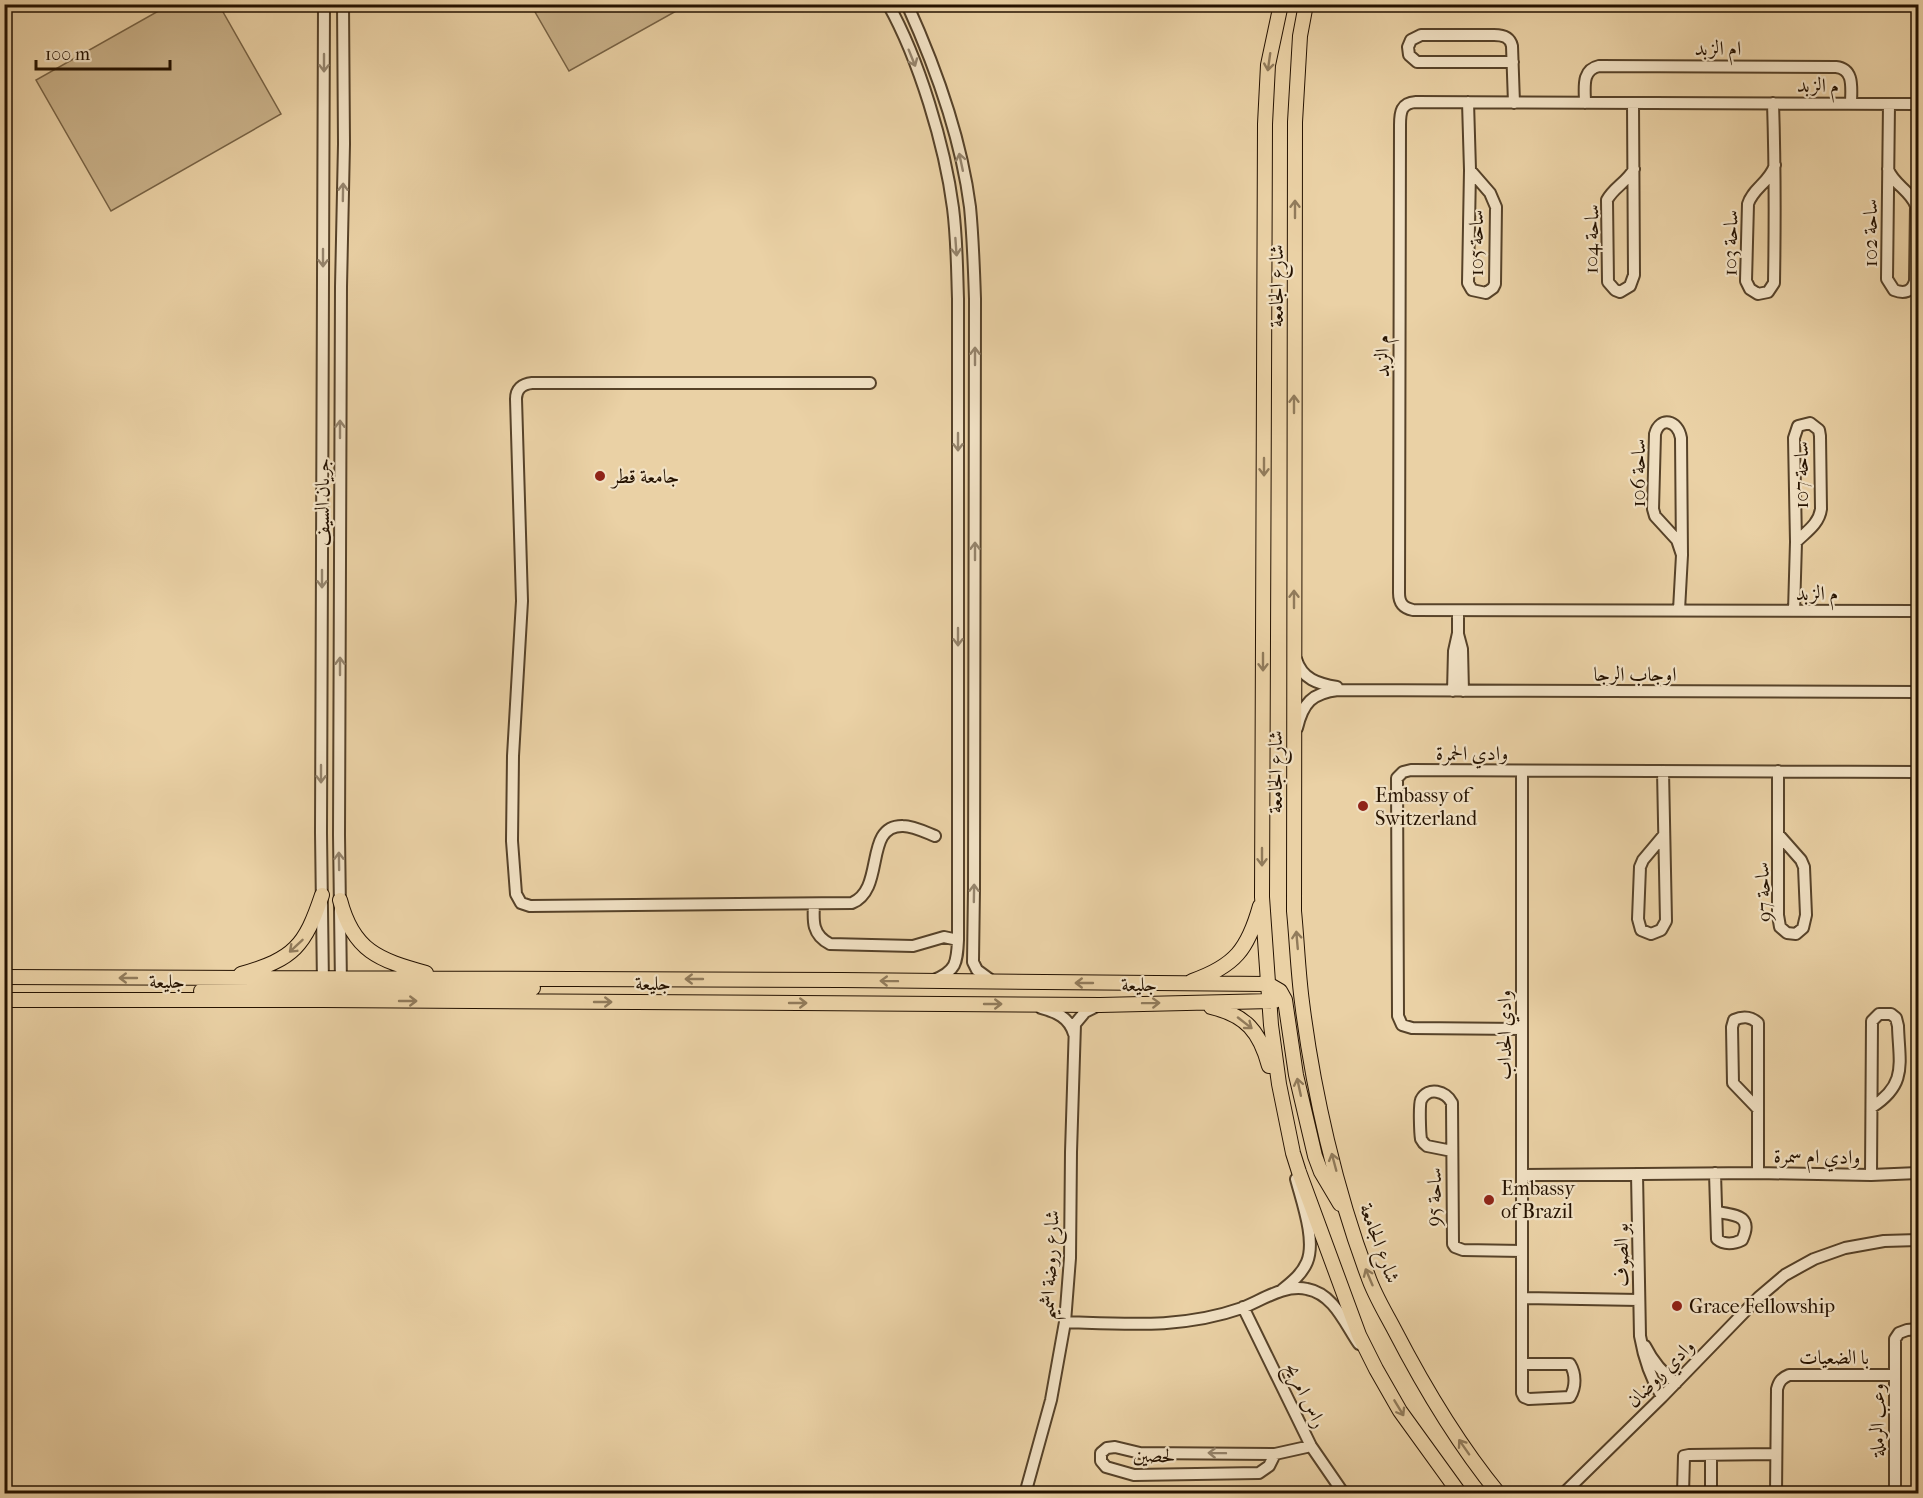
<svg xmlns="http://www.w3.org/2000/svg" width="1923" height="1498" font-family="'IM FELL French Canon',Amiri,serif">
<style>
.green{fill:#c9b189;stroke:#776244;stroke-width:1.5}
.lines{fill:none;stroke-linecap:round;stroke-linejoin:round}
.minor-casing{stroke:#564229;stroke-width:14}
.major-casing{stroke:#251200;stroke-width:16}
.minor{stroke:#f1e1c4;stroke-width:10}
.major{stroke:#ead1a5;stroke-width:14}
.oneway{stroke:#95846c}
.oneway2{stroke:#917b5b}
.poi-dot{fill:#8f2418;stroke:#f1e1c4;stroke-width:2}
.labels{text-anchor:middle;stroke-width:4.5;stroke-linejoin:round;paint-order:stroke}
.street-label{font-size:20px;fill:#251200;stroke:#f1e1c4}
.poi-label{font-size:20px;fill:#251200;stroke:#f1e1c4;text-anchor:start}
</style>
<rect width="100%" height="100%" fill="#ead1a5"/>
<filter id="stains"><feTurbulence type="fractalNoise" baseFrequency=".00333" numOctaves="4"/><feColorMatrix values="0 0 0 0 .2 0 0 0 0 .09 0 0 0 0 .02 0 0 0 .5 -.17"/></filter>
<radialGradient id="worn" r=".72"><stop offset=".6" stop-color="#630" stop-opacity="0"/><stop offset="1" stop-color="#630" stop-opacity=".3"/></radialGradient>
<!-- green -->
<path class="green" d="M169,5h50l62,109 -170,97 -75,-131z
M531,5h156l-118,66z"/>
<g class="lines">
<!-- minor casing -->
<g class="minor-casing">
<path id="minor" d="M888,4c31,55 57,142 65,204 4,31 4,61 5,91v641c-1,23 -2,31 -24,40
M907,4c29,64 54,133 63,203 3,31 4,61 5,92l-1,590 -1,73 4,8 15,11
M1513,62h-96l-8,-7 -1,-8 3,-7 10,-5h73c9,0 16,2 18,11l2,57
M1468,102l2,68 -2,113 4,7 14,3 7,-5 2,-4 1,-77 -6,-14 -20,-23
M1585,103c0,-15 -4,-33 14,-37l237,1c19,2 15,22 15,37
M1633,103l1,172 -4,11 -10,6 -5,-2 -7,-8 -1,-82c6,-12 20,-18 27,-31
M1773,103c2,60 2,120 1,180l-6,9 -10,2 -8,-5 -4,-8 2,-77c5,-16 21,-21 27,-39
M1918,104l-502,-2c-15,1 -16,10 -16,23l-1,468c0,10 4,15 14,17l505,1
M1888,169c5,15 23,22 28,37l-1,75c-3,11 -11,13 -21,9l-7,-11 2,-175
M870,383h-338c-10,1 -16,6 -16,16l6,202 -9,155 -1,85 4,53 5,9 9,3 322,-3c34,-14 11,-78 51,-77 10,0 22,6 32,10
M1679,610l3,-55 -1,-117c-3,-18 -21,-22 -26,-4l-2,75 2,7 22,24 5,15
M1794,611l2,-69 -2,-104 4,-12 12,-3 9,7 1,6 1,73c-2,15 -15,23 -25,33
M1458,634l4,15 1,42
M1296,659c6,20 22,25 41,28
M1453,691l1,-40 4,-18v-22
M1297,728c6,-25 15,-35 41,-38l580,2
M1663,771l3,150 -5,9 -10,4 -10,-4 -3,-11 2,-52 3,-7 21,-25
M1778,771v144l2,12 7,6 9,1 7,-6 3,-13 -2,-48 -3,-7 -23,-26
M1917,772l1,61
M1918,845v80
M814,904c-1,17 -2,31 16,40l83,2 31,-9 14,3
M323,985l-2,-152 3,-829
M341,985l-2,-150 2,-548 3,-143 -1,-140
M1041,1008c15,4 28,9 33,26
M1522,1029l-110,-1 -10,-3 -4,-9 -1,-238 6,-6 8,-2 507,2
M1758,1109l-25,-26 -1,-56 2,-7c9,-4 16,-4 24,3v150
M1452,1151l-25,-5c-3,-2 -4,-3 -6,-7 -1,-6 -2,-34 0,-39 7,-14 25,-9 31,3l1,141 2,3 8,3 59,1
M1715,1173l2,66c7,6 17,5 25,1 12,-25 -8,-25 -25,-28
M1637,1174l3,162c4,23 10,41 22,61
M1522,1175l236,-2 113,2 47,-2
M1871,1175l1,-154 7,-7h12l5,4 2,8c1,37 10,58 -26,81
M1282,1290c10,-8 20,-16 25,-28 9,-22 -5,-60 -11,-83
M1522,1298l117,2
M1243,1307l68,139 33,48
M1065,1322c62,2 117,7 177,-14 20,-8 43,-24 65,-19 27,5 38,35 52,55
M1645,1346c8,16 17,27 31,37
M1522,1364h48c6,10 6,23 0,33l-41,2 -5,-2 -2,-4v-622
M1275,1454l-6,12 -10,7 -125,2 -28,-8 -5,-6v-8l6,-5 8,-1 25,6 135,1 36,-8
M1025,1494l26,-94 14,-78 5,-64 1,-106 4,-128 10,-12 12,-6
M1563,1494l99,-97 97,-100 26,-22 29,-16 31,-11 39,-7 34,-1
M1683,1494l1,-38 5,-1 86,-1
M1711,1494v-39
M1776,1494l1,-105c2,-8 5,-11 12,-14h106
M1895,1494v-155l4,-6 8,-3 11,-1"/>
</g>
<!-- major casing -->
<g class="major-casing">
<path id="major" d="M1281,4l-13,61 -3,59 -3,773 9,128 8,59 14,69 6,19 60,163 17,34 24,42 60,83
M1306,4l-6,32 -5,86 -1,789c3,30 4,61 8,91 11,89 34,189 66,274 6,18 17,36 26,53 30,58 63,114 105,165
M340,900c13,51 39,60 86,73
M241,974c53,-15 64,-28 81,-79
M4,977l838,3 426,4 12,7 5,9 11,75 19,81 6,16 19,32
M1192,981c43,-15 56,-32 68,-75
M201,991l125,-1 10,-5 5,-7
M331,992l10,-4h192
M4,1000h319l777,5 175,-4
M1211,1007c35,8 49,25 58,59"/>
</g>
<!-- minor -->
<use href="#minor" class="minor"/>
<!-- major -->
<use href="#major" class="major"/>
</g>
<!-- one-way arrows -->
<defs><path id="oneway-shaft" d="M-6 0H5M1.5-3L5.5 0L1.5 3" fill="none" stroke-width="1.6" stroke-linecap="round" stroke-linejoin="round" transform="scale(1.5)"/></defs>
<g class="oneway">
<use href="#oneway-shaft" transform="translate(912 58) rotate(68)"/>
<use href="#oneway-shaft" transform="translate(324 63) rotate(90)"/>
<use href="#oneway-shaft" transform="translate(961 162) rotate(-102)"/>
<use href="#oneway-shaft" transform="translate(343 192) rotate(-89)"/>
<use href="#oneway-shaft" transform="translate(956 247) rotate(86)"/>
<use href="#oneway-shaft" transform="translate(323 258) rotate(90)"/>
<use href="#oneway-shaft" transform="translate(975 356) rotate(-90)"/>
<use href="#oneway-shaft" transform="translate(340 429) rotate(-90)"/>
<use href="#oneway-shaft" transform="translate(958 442) rotate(90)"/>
<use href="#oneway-shaft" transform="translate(975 551) rotate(-90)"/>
<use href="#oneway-shaft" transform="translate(322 579) rotate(90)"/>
<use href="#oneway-shaft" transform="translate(958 637) rotate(90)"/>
<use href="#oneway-shaft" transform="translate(340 666) rotate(-90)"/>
<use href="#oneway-shaft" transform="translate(321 774) rotate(90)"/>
<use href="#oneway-shaft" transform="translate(339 861) rotate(-91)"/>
<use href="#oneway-shaft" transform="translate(974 893) rotate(-89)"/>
<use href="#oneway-shaft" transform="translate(1217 1453) rotate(-179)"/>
</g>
<g class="oneway2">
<use href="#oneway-shaft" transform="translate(1269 62) rotate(98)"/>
<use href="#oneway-shaft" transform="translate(1295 209) rotate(-90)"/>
<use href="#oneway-shaft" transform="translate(1294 404) rotate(-90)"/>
<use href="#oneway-shaft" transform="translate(1264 467) rotate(90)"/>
<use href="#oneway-shaft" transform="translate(1294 599) rotate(-90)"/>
<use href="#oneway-shaft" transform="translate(1263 662) rotate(90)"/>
<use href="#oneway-shaft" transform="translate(1262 857) rotate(90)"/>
<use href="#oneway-shaft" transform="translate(1297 940) rotate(-95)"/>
<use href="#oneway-shaft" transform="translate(296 946) rotate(137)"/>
<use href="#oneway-shaft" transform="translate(128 978) rotate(-180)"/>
<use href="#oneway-shaft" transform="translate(694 979) rotate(-180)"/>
<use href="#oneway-shaft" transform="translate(889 981) rotate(-179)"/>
<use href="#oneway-shaft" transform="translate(1084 983) rotate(-180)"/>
<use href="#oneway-shaft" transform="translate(408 1001)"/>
<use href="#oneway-shaft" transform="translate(603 1002)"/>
<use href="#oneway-shaft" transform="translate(798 1003)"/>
<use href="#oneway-shaft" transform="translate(1151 1003) rotate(-1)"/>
<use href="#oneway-shaft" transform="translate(993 1004)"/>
<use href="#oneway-shaft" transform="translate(1245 1023) rotate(38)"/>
<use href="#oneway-shaft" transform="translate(1299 1087) rotate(-102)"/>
<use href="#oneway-shaft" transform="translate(1334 1162) rotate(-105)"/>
<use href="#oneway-shaft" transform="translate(1369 1277) rotate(-113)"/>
<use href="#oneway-shaft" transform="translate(1399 1408) rotate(59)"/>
<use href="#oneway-shaft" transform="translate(1464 1447) rotate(-125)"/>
</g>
<!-- markers -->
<g class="poi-dot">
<circle cx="600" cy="476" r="6"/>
<circle cx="1363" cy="806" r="6"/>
<circle cx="1489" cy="1200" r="6"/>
<circle cx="1677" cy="1306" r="6"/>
</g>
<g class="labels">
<!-- street labels -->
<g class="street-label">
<text x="1718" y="55">ام الزبد</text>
<text transform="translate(1818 85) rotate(1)" y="7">م الزبد</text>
<text transform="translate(1870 233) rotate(-90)" y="7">ساحة 102</text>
<text transform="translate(1591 239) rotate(-89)" y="7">ساحة 104</text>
<text transform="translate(1476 243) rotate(-90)" y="7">ساحة 105</text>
<text transform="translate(1730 243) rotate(-89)" y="7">ساحة 103</text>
<text transform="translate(1276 286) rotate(-90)" y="7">شارع الجامعة</text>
<text transform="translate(1382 356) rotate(-90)" y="7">م الزبد</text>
<text transform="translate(1638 473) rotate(-90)" y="7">ساحة 106</text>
<text transform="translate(1801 475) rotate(-90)" y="7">ساحة 107</text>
<text transform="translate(322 502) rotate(-90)" y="7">جريان السيف</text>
<text x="1817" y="600">م الزبد</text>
<text x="1635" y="681">اوجاب الرجا</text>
<text x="1472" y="760">وادي الحمرة</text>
<text transform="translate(1275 772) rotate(-90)" y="7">شارع الجامعة</text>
<text transform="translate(1763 892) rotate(-94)" y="7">ساحة 97</text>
<text x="167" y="988">جليعة</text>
<text x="653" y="990">جليعة</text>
<text transform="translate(1139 984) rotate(-1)" y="7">جليعة</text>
<text transform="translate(1504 1035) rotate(-90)" y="7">وادي الحداب</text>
<text transform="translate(1817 1156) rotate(1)" y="7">وادي ام سمرة</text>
<text transform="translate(1434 1197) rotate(-90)" y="7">ساحة 95</text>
<text transform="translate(1380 1243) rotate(70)" y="7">شارع الجامعة</text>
<text transform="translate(1621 1255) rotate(-91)" y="7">بو الصوف</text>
<text transform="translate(1049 1265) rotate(-87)" y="7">شارع روضة اشميم</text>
<text x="1834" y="1364">با الضعيات</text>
<text transform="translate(1660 1373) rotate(-45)" y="7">وادي روضان</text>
<text transform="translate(1306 1395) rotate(64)" y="7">راس امريح</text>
<text transform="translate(1877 1420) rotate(-90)" y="7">وعب الرملة</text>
<text transform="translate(1154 1455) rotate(2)" y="7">لحصين</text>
</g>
<!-- poi labels -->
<g class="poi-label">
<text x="612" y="483">جامعة قطر</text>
<text x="1375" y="802">Embassy of<tspan x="1375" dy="23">Switzerland</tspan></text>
<text x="1501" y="1195">Embassy<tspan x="1501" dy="23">of Brazil</tspan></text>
<text x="1689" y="1313">Grace Fellowship</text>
</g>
</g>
<!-- margin -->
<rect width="1923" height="1498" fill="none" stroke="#ead1a5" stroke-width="24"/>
<rect x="6" y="6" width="1911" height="1486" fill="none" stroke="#251200" stroke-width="3"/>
<rect x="12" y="12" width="1899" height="1474" fill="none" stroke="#251200" stroke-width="1.5"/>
<!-- scale -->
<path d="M36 60v9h134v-9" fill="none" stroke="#251200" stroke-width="3"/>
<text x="45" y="60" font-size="18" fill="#251200" stroke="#f1e1c4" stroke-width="4.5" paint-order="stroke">100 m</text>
<rect width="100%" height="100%" filter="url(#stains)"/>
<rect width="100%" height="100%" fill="url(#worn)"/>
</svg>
